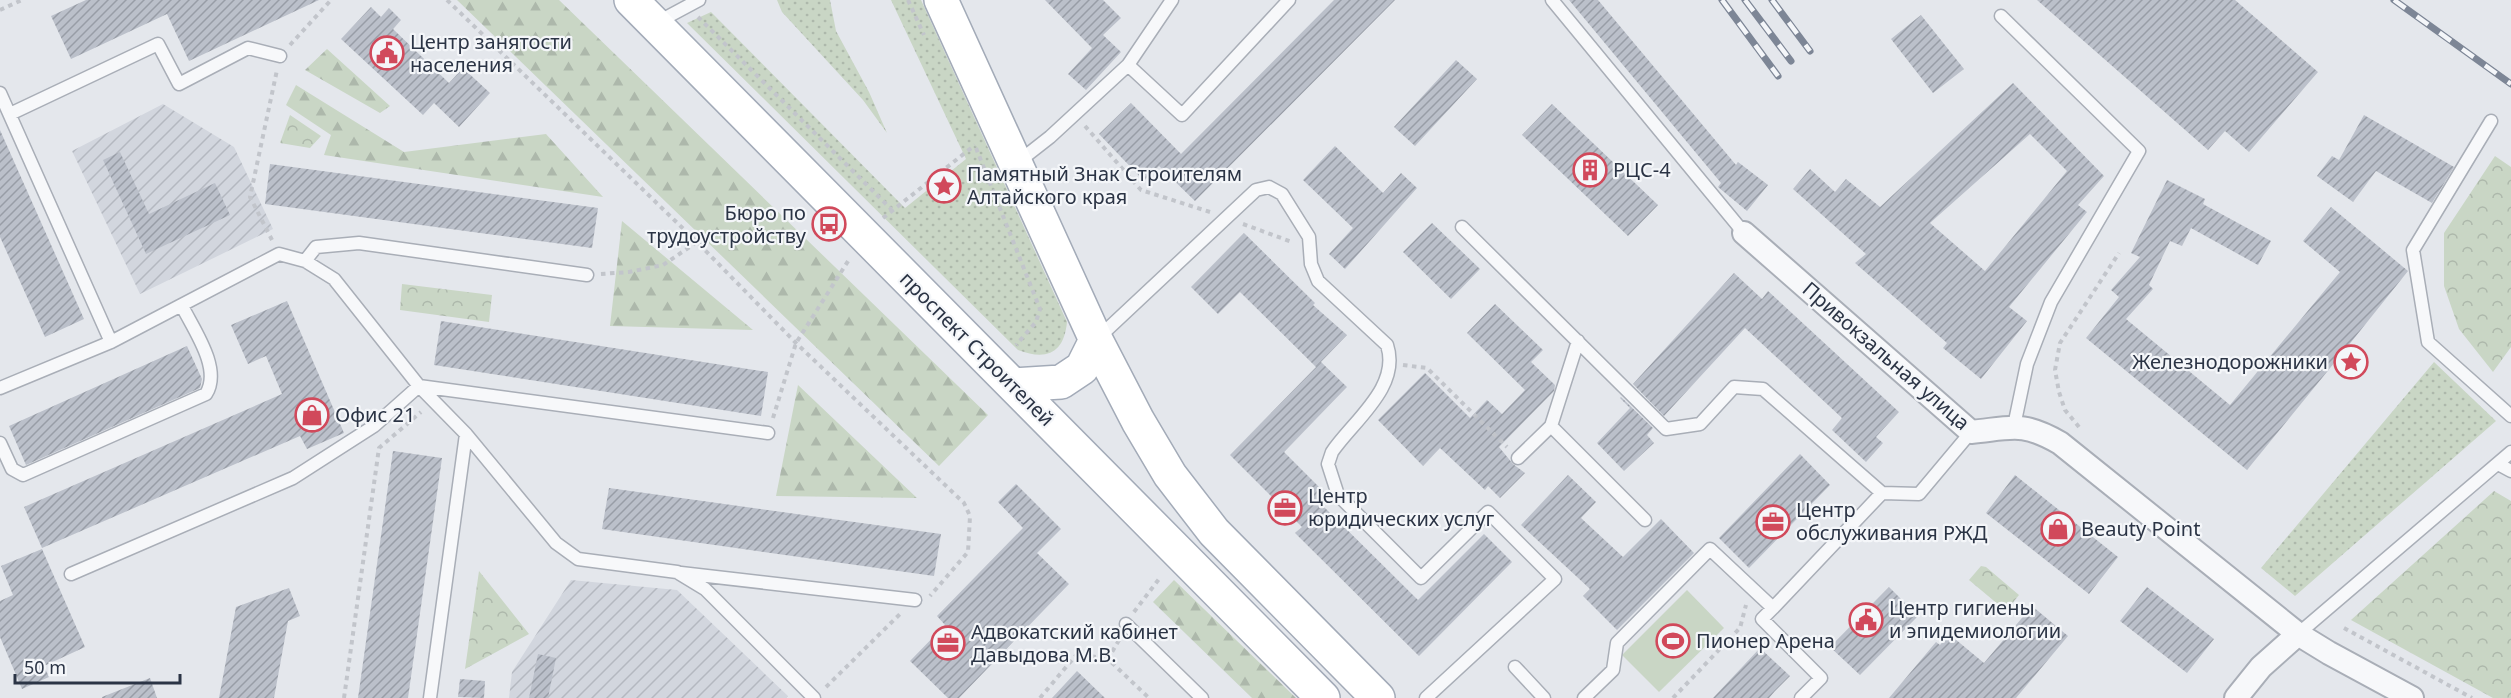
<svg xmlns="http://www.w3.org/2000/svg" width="2511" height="698" font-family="'Noto Sans',sans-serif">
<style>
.industrial{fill:url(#industrial-furrows)}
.grass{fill:url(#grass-dots)}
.forest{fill:url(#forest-firs)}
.park{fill:url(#park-crowns)}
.pitch{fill:#c9d6c5}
.building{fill:url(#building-hatch);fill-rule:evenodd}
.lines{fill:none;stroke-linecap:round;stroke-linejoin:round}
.service-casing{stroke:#a9aeb7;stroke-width:15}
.minor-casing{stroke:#a9aeb7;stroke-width:26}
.primary-casing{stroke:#a3abb8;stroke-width:36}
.path{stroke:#c2c5cb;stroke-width:4;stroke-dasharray:4.5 4.5;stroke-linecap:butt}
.service{stroke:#f7f8fa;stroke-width:12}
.minor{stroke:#f7f8fa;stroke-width:22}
.primary{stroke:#fff;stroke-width:33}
.rail-casing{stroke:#7d8696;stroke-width:7}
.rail{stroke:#f4f6f9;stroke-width:4.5;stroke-dasharray:14;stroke-linecap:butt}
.labels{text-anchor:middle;stroke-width:4.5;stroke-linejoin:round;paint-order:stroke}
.poi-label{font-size:20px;fill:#2b3445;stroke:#f4f6f9;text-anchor:start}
.street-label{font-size:20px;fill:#2b3445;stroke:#f4f6f9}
</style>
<defs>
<pattern id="industrial-furrows" width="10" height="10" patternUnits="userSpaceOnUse" patternTransform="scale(1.5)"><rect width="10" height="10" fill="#d2d6de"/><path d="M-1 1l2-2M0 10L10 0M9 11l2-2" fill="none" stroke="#b4b8c0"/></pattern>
<pattern id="grass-dots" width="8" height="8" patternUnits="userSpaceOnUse" patternTransform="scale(1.5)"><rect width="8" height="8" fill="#c9d6c5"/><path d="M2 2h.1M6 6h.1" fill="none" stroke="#adb8ab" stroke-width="1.8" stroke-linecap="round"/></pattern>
<pattern id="forest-firs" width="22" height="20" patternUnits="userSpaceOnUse" patternTransform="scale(1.5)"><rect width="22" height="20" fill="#c9d6c5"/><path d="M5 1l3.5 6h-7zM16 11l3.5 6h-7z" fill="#adb8ab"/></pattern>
<pattern id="park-crowns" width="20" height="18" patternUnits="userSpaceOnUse" patternTransform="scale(1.5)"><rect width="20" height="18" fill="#c9d6c5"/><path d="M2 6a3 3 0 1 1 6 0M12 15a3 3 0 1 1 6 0" fill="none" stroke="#adb8ab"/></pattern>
<pattern id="building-hatch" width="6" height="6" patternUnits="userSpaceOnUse" patternTransform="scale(1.5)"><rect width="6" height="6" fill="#bbc0ca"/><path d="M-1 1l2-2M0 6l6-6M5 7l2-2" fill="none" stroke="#989da6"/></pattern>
</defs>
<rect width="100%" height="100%" fill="#e4e7ec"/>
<!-- industrial -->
<path class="industrial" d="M163,104l71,43 39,82 -133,65 -68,-143z
M571,580l106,10 111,106 -2,2h-277l3,-26z"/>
<!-- grass -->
<path class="grass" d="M777,0h53l6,31 33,61 18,41 -24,-33 -81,-88z
M891,0h30l146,322c-3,31 -20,39 -49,28l-331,-327 24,-11 194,196 61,-49z
M2434,362l62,59 -201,175 -34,-28z"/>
<!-- forest -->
<path class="forest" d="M457,0h102l429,415 -49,51z
M327,49l63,57 -10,7 -75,-43z
M296,85l108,67 142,-18 57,63 -279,-42 7,-20 -45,-30z
M622,221l131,109 -143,-4z
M798,385l119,113 -141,-2z
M1174,580l122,118h-44l-99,-96z"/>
<!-- park -->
<path class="park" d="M290,115l31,21 -11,12 -30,-5z
M2495,156l16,11v180l-18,25 -34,-43 -15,-43v-53z
M402,284l90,11 -3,27 -89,-12z
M2494,491l17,10v197h-18l-142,-78z
M1981,566l5,1 33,28 -13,16 -37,-31z
M479,571l50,63 -64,35z"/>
<!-- pitch -->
<path class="pitch" d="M1687,590l37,38 -65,64 -37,-37z"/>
<!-- building -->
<path class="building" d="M86,0h233l-130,61 -22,-47 -96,45 -20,-43z
M1045,0h58l18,18 -18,17 18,17 -35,38 -18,-16 24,-26z
M1334,0h61l-200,201 -36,-35 -15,15 -45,-47 32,-31 50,51z
M1569,0h29l138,165 2,-3 30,23 -21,26 -29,-24 3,-4z
M2037,0h198l83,72 -69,80 -24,-21 -17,19z
M371,7l10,10 8,-9 12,12 -8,9 56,54 14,-15 27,25 -31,34 -25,-24 -11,12 -82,-76z
M1921,15l43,54 -31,24 -42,-54z
M1456,60l21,19 -62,67 -21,-19z
M2013,83l91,93 -26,29 9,7 -78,95 18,14 -46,58 -38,-31 4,-5 -92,-80 11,-9 -73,-65 17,-20 25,23 11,-13 34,28zM2030,134l37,37 -82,100 -55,-48z
M1552,104l106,101 -30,31 -106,-101z
M2364,115l90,52 -22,36 -56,-32 -23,31 -36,-26 15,-20 7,4z
M0,130l84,189 -39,18 -45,-100z
M1335,146l48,47 18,-20 16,15 -72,81 -16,-15 24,-26 -50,-48z
M120,152l29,62 66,-31 15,32 -84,39 -43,-94z
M270,164l328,44 -6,40 -327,-44z
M2167,180l38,19 -2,5 68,37 -13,24 -67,-37 -9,18 -12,-5 -21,44 4,4 -27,30 104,86 110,-133 -37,-31 28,-34 77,64 -60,75 10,8 -13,16 -10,-8 -88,108 -161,-132 33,-41 -8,-7 29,-33 -9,-4z
M1432,223l48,46 -29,30 -48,-47z
M1244,233l71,70 -2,2 34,30 -31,32 -76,-75 -22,22 -27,-27z
M1734,273l28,26 6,-8 131,121 -23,25 7,6 -17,19 -34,-32 10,-12 -97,-90 -81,88 -31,-32z
M287,301l57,132 -37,16 -7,-13 -258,112 -18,-41 258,-113 -16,-38 -18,8 -17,-39z
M1495,304l48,46 -12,12 24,23 -1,6 -55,56 14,17 12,9 -25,25 -12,-12 -3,4 -45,-42 -17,18 -45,-46 47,-47 45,45 17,-18 15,14 23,-24 -58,-57z
M441,321l327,51 -7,44 -327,-51z
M187,346l15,33 -2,9 -174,77 -17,-39z
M1321,362l26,25 -63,65 46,46 -7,8 95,94 66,-66 28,28 -93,94 -124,-123 7,-6 -72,-72z
M1621,397l32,31 -6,7 7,8 -30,28 -27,-28 33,-35 -10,-10z
M393,451l49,7 -34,240h-50z
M1800,454l30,31 -81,83 -30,-30z
M1568,475l28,27 -15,16 42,39 38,-38 33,34 -77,77 -34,-34 7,-7 -69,-64z
M2015,475l103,82 -29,37 -103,-81z
M1016,484l45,45 -24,24 32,31 -110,114h-11l-38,-37 35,-36 -8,-9 86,-88 -25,-26z
M609,488l332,46 -7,42 -332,-47z
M42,549l43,98 -41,19 5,11 -27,12 -22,-52v-36l13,-6 -12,-29z
M1889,587l29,29 -58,59 -30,-28z
M2147,587l67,52 -27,34 -67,-52z
M289,588l11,28 -12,5 -14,77h-55l17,-91z
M2032,606l36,30 -52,62h-127l47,-56 4,3 9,-11 35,29z
M1760,648l30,28 -15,15 -6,7h-56z
M538,654l18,4 -8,40h-19z
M1077,671l28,27h-53z
M150,678l7,20h-55v-1z
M460,679l25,2 -1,17 -26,-1z"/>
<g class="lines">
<!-- service casing -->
<g class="service-casing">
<path id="service" d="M1552,0l192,233
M2001,16l138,135 -88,151 -24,62 -13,62
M656,23l43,-23
M1128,65l54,50 107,-115
M0,93l111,249
M10,114l148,-70 21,40 69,-36 32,8
M2491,121l-78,129 15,92 83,74
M1018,162l32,-25 78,-72 44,-65
M1462,227l204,202 34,-5 34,-37 29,2 119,104
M305,261l11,-14 43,-4 228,32
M1097,339l159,-149 13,-3 13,7 27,43 2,27 7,17 69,64c14,42 -34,76 -55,107l-4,12 10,31 83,83 67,-66 67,67 -129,119
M0,388l111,-46 168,-88 26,7 29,18 85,107 47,48 90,109 22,16 99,13 28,17 109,109
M1551,426l27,-85
M0,443l12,26 11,6 183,-81c16,-25 -12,-64 -24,-88
M1518,458l33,-32 94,94
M2498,464l13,7
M681,573l234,27
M71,574l222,-96 81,-52 45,-40 349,47
M1773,608l-11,11 59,59 -20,20
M1126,624l76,74
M2298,634l213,-182
M1515,667l29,31
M430,698l36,-264
M1584,698l29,-28 4,-27 93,-94 63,59 109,-115 37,1 52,-62"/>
</g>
<!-- minor casing -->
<g class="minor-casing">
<path id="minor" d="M1744,233l227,199c41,-4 51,-11 89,11l238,191 31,19 83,45
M2236,698l25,-31 37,-33"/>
</g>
<!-- primary casing -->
<g class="primary-casing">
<path id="primary" d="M631,0l692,698
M941,0l155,340 42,81 32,54 44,57 164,166
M1013,385l48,-3 21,-14 14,-28"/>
</g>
<!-- path -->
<path class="path" d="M447,0l250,242 99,101 168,160 6,13 -2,36 -38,44
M908,0l16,35
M0,10l22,-10
M698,17l193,192
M290,45l41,-45
M1085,126l56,64 69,22
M976,148l64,161 -4,13 -20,23
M883,218l92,-73
M1243,224l49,18
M272,240l-22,-43 27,-127
M601,274l28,-2 34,-7 34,-23
M1403,365l24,3 80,79
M773,418l23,-75 54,-85
M2079,427l-14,-17 -6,-18 -4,-22 5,-27 59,-90
M1134,612l25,-33
M2344,628l128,70
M1119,640l-11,19 41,39
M826,687l74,-73
M344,698l35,-250 42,-36
M1040,698l37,-44 31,5
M1673,698l67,-70 6,-23"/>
<!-- service -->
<use href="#service" class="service"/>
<!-- minor -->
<use href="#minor" class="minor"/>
<!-- primary -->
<use href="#primary" class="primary"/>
<!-- rail casing -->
<g class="rail-casing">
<path id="rail" d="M1722,0l56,76
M1745,0l46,61
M1772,0l38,51
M2394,0l117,84"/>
</g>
<!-- rail -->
<use href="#rail" class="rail"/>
</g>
<!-- icons -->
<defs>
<g id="civic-ring" transform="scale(1.725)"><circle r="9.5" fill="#f4f6f9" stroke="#d1495b" stroke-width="1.5"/><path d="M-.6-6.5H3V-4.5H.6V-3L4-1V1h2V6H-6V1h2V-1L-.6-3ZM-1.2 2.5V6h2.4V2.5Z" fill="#d1495b"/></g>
<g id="building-ring" transform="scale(1.725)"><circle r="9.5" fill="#f4f6f9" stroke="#d1495b" stroke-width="1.5"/><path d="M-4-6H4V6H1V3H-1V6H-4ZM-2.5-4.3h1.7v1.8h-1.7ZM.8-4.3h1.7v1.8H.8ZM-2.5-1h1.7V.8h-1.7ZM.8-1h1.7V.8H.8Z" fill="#d1495b"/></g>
<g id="sight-ring" transform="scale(1.725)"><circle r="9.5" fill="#f4f6f9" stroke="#d1495b" stroke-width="1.5"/><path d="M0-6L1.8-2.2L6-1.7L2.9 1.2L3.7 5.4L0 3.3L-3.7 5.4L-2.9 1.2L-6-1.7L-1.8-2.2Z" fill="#d1495b"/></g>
<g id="bus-ring" transform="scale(1.725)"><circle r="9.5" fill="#f4f6f9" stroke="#d1495b" stroke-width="1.5"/><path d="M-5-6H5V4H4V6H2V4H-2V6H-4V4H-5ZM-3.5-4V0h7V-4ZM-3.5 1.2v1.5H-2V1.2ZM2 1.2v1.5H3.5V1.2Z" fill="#d1495b"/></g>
<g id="shop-ring" transform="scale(1.725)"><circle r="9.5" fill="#f4f6f9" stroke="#d1495b" stroke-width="1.5"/><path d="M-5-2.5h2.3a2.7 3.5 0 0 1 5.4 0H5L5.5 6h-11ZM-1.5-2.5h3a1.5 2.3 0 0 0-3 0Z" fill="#d1495b"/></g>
<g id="office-ring" transform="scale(1.725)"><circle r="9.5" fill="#f4f6f9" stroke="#d1495b" stroke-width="1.5"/><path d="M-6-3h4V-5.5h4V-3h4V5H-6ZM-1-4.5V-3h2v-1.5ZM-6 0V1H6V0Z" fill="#d1495b"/></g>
<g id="stadium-ring" transform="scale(1.725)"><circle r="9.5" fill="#f4f6f9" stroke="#d1495b" stroke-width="1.5"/><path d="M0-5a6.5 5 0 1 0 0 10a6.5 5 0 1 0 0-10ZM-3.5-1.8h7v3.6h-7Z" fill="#d1495b"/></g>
</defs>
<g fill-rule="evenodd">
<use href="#civic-ring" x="387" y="53"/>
<use href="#building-ring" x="1590" y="170"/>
<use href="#sight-ring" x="944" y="186"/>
<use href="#bus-ring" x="829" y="224"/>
<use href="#sight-ring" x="2351" y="362"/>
<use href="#shop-ring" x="312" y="415"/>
<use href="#office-ring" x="1285" y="508"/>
<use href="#office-ring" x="1773" y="522"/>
<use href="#shop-ring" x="2058" y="529"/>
<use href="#civic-ring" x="1866" y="620"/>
<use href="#stadium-ring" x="1673" y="641"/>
<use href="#office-ring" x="948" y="643"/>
</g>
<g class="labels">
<!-- poi labels -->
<g class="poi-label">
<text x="410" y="49">Центр занятости<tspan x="410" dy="23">населения</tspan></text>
<text x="1613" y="177">РЦС-4</text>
<text x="967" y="181">Памятный Знак Строителям<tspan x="967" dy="23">Алтайского края</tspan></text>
<text x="806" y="220" text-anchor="end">Бюро по<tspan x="806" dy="23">трудоустройству</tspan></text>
<text x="2328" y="369" text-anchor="end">Железнодорожники</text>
<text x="335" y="422">Офис 21</text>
<text x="1308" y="503">Центр<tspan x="1308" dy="23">юридических услуг</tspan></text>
<text x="1796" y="517">Центр<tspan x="1796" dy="23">обслуживания РЖД</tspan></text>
<text x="2081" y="536">Beauty Point</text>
<text x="1889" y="615">Центр гигиены<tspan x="1889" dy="23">и эпидемиологии</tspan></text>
<text x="971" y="639">Адвокатский кабинет<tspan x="971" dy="23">Давыдова М.В.</tspan></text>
<text x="1696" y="648">Пионер Арена</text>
</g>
<!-- street labels -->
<g class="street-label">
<text transform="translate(977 349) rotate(45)" y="7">проспект Строителей</text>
<text transform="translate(1886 356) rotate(41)" y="7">Привокзальная улица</text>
</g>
</g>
<!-- scale -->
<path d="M15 674v9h165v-9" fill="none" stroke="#2b3445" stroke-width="3"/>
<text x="24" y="674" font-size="18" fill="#2b3445" stroke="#f4f6f9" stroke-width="4.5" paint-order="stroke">50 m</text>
</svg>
